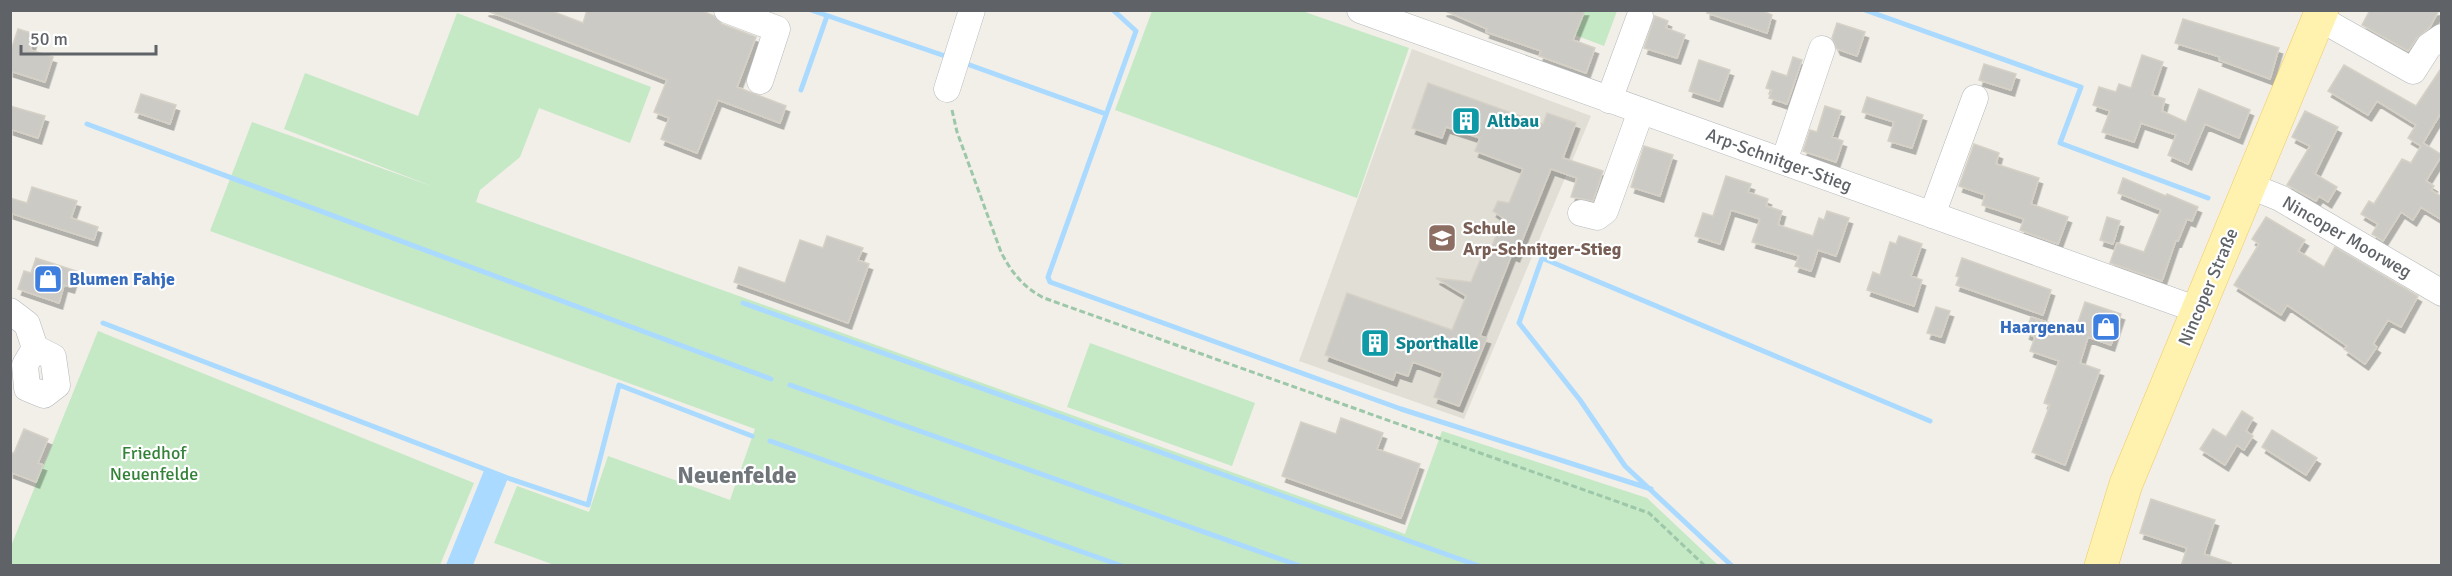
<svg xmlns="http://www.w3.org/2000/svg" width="2452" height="576" font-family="Signika,sans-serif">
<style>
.education{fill:#e1ded6}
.green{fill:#c5e8c5}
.water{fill:#aadaff}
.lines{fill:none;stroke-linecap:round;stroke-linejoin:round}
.stream{stroke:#aadaff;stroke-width:5}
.building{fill:#cccac5;stroke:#d6d1c6;stroke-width:1.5;filter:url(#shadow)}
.minor-casing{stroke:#b5b8bc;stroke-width:27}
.major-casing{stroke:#f2c960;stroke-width:34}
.path{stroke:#9cc7a9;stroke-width:3;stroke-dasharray:6 3;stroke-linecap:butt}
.minor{stroke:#fff;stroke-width:26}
.major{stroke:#fff2af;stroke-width:33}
.labels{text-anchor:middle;stroke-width:4.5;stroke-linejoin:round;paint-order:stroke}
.culture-label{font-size:18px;font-weight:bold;fill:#0d838f;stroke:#fff;text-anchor:start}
.street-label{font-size:18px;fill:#5f6368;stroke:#fff}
.education-label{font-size:18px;font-weight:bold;fill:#785e54;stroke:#fff;text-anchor:start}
.shop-label{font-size:18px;font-weight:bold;fill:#366cbe;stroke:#fff;text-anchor:start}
.park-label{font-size:18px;fill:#348238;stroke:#fff}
.district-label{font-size:24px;font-weight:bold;fill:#70757a;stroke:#fff}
</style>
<defs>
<filter id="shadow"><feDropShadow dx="3.5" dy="6" stdDeviation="0" flood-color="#0004"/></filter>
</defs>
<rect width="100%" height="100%" fill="#f1efe8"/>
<!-- education -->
<path class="education" d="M1412,49l179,67 -127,303 -165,-58z"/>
<!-- green -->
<path class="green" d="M1152,11h150l107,37 -52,150 -242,-88z
M1585,11h32l-13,35 -29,-11z
M457,13l194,74 -21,56 -91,-35 -19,49 -40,33 -4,12 929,332 37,-103 205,67 71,67 -1161,1 -63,-23 23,-57 72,26 19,-56 122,44 25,-71 -545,-198 42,-109 182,65 -150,-58 21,-56 113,43z
M98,331l376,152 -34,82h-429v-19z
M1090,343l165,60 -23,63 -165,-59z"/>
<!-- water -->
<path class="water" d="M485,468l23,10 -35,87h-27z"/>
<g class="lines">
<!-- stream -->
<path class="stream" d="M811,10l134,46
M1113,10l23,21 -88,246 2,5 351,127 250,80
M1865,10l216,77 -21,56 148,55
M967,64l139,50
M801,90l26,-74
M87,124l684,255
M743,303l736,263
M103,323l405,155 80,27 31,-120 133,51
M790,385l510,181
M770,441l352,125
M1732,566l-107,-100 -45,-66 -61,-77 23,-65 388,163"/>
</g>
<!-- building -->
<path class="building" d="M485,10h64l34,13 4,-13h113l14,6 8,8 34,13 -19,50 49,19 -6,17 -62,-23 -21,53 -36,-14 8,-21 -15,-6 13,-32z
M1443,10h142l-12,30 22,8 -9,25 -47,-17 2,-5 -55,-19 1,-3z
M1707,10h53l12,5 -5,18 -60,-20z
M2370,10h69l-9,17 -13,11 -9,13 -46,-26z
M1655,16l13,5 -2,7 19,7 -8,23 -33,-10z
M2183,19l96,29 -9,31 -51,-19 1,-3 -45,-14z
M1837,23l28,9 -8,24 -20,-7 -5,-11z
M18,29l17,5 -5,16 23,7 -8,25 -35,-11v-18z
M2142,55l21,7 -11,33 13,4 -3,12 24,11 13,-33 51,21 -11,28 -34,-14 -17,40 -20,-9 8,-20 -35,-12 -7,19 -32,-10 8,-21 -17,-6 6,-18 17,5 3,-8 12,4z
M1793,57l9,3 -15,44 -18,-6 3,-8 -6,-2 6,-17 15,5z
M1699,60l31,10 -11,31 -30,-10z
M1984,64l32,10 -5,16 -32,-10z
M2344,65l72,41 26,-39v44l-19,32 19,12 -16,26 8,5 -3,4 11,7v23l-21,-13 -8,13 -12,-8 -18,29 -11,-7 6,-10 -17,-10 8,-13 5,3 28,-45 9,4 10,-17 -13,-8 8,-13 -39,-24 -9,14 -40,-24z
M1428,83l115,41 4,-11 29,10 -13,35 40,13 -10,30 -22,-4 6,-19 -26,-9 -35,87 -4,-2 -32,82 7,2 -28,68 -25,-9 9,-24 -30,-11 -5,14 -12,-4 -3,8 -68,-25 22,-62 105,37 14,-34 -30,-18 35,4 16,-38 5,2 11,-28 -10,-7 5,-10 11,2 14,-34 -48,-18 5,-13 -34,-11 -4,11 -30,-10z
M141,94l35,11 -6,19 -35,-12z
M1867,97l56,18 -11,33 -24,-7 6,-19 -32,-10z
M10,106l35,10 -7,22 -28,-9z
M1825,106l16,5 -9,26 11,4 -7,21 -33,-11 7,-21 7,2z
M2305,111l33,16 -23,47 22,13 -9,15 -9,-6 -3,5 -29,-16 23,-39 -18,-9z
M1974,144l25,9 -3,11 43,14 -8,26 37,13 -10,27 -38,-14 4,-11 -42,-14 3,-10 -26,-9z
M1644,146l29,9 -13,41 -29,-9z
M1726,176l25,8 -3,8 20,7 -2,7 16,5 -4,14 35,11 6,-18 5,2 3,-9 22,7 -13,38 -18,-6 -7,21 -16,-5 4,-10 -47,-14 8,-23 -29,-9 -11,34 -25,-8 8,-23 10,3z
M2123,178l43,18 1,-2 31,13 -6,14 -5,-2 -9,22 -2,-1 -14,41 -52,-18 7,-20 27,9 17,-42 -43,-17z
M32,187l45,14 -6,17 27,9 -4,13 -84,-27v-15l17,5z
M2107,217l13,4 -7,23 -13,-4z
M2266,217l39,23 -7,11 26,16 11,-20 83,49 -17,31 -13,-7 -15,24 4,3 -12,17 -21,-15 3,-3 -60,-41 -6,10 -47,-30 25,-41 -7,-5z
M827,236l36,12 -5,12 11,4 -21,59 -114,-41 5,-15 46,16 15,-43 23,8z
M1899,236l23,8 -11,32 11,4 -8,26 -47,-16 6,-18 7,3 10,-33 6,2z
M36,258l40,13 -5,16 -7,-2 -5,18 -41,-14 6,-18 7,2z
M1962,258l89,32 -8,25 -87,-30 3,-8 -3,-1z
M2085,302l36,12 -10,31 -23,-8 -8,26 20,7 -35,95 -33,-13 18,-47 -6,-2 15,-42 -29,-10 5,-14 -9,-4 5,-16 44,14z
M1936,307l14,4 -9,26 -14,-4z
M2242,411l11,7 -7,13 7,5 -9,14 -7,-5 -12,20 -25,-16 13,-20 13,8z
M1341,418l42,15 -6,16 43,15 -19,54 -119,-42 19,-54 35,12z
M24,429l24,10 -10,24 5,2 -7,17 -26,-10v-20l4,1z
M2272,430l45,28 -11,17 -44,-28z
M2151,499l64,21 -11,34 27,9v3h-50l6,-18 -47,-15z"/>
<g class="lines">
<!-- minor casing -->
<g class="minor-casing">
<path id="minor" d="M727,10l50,19 -17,52
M1360,10l838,300
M2319,18l94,53 16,-25 13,-9
M947,89l25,-79
M1609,100l31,-84
M1784,161l38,-112
M2250,186l30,12 162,95
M1581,213l16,4 8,-6 36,-100
M1932,215l43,-117
M10,311l17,13 8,24 18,9 4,28 -13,10 -17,-7 -2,-23 10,-17"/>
</g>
<!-- major casing -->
<g class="major-casing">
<path id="major" d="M2101,566l25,-82 196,-474"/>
</g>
<!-- path -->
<path class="path" d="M952,110l5,22 44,120c10,20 23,36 43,46l605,215 56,53"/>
<!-- minor -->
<use href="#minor" class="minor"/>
<!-- major -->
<use href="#major" class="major"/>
</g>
<!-- icons -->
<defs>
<g id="building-square" transform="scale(1.5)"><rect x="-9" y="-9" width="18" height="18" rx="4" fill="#0f9aa8" stroke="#fff"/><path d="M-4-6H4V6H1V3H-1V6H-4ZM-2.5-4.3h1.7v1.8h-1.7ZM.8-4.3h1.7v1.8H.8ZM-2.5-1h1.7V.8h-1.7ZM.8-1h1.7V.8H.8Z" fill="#fff"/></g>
<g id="school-square" transform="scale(1.5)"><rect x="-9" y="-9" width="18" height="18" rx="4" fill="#8d6e63" stroke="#fff"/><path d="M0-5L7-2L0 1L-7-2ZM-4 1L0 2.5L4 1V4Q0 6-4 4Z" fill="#fff"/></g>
<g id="shop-square" transform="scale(1.5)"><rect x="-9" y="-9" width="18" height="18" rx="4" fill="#3f7fe0" stroke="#fff"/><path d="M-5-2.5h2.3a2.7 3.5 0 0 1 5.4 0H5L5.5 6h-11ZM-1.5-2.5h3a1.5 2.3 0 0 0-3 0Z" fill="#fff"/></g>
</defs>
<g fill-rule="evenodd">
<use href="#building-square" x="1466" y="121"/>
<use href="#school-square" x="1442" y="238"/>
<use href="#shop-square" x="48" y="279"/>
<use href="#shop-square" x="2106" y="327"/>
<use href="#building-square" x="1375" y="343"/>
</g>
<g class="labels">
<!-- culture labels -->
<g class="culture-label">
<text x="1487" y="127">Altbau</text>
<text x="1396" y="349">Sporthalle</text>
</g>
<!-- street labels -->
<g class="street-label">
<text transform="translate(1779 160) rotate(20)" y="6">Arp-Schnitger-Stieg</text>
<text transform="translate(2347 237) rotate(30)" y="6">Nincoper Moorweg</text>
<text transform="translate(2208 287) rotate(-67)" y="6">Nincoper Straße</text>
</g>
<!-- education labels -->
<g class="education-label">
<text x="1463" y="234">Schule<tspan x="1463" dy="21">Arp-Schnitger-Stieg</tspan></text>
</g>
<!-- shop labels -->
<g class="shop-label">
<text x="69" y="285">Blumen Fahje</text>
<text x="2085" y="333" text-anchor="end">Haargenau</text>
</g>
<!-- park labels -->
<g class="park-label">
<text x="154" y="459">Friedhof<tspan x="154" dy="21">Neuenfelde</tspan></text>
</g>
<!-- district labels -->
<g class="district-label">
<text x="737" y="483">Neuenfelde</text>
</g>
</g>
<!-- border -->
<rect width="2452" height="576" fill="none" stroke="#5f6368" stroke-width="24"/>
<!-- scale -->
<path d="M21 45v9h135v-9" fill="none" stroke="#5f6368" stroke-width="3"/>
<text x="30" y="45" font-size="18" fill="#5f6368" stroke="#ffffff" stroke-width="4.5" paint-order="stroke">50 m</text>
</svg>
